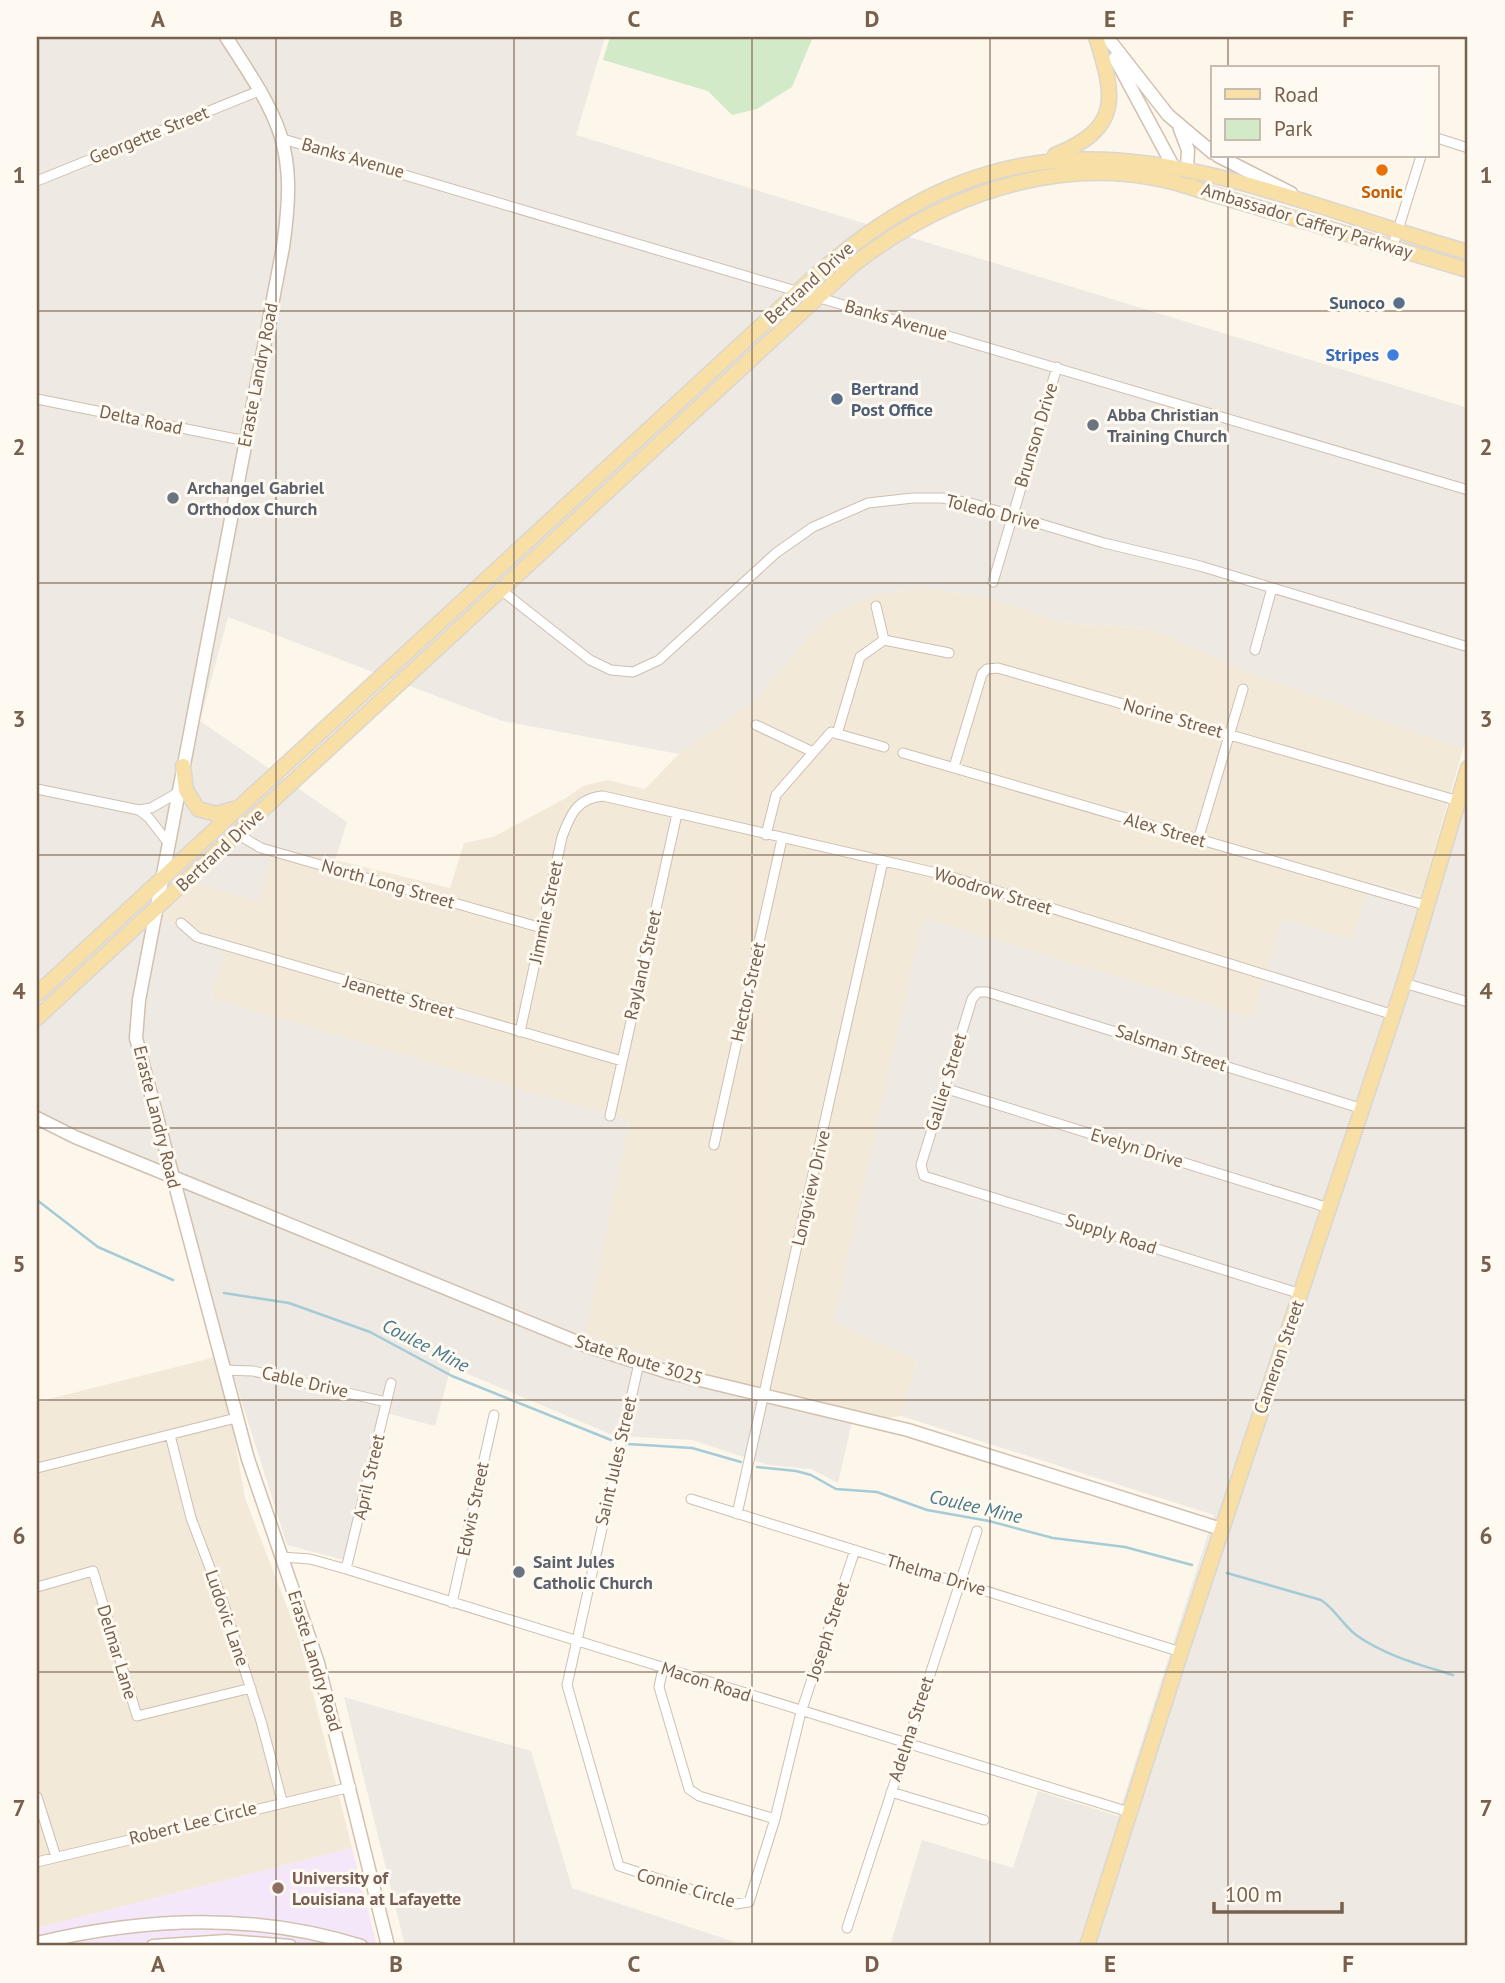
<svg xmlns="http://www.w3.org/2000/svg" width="1505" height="1983" font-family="'PT Sans',sans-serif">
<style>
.residential{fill:#f3e9d9}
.industrial{fill:#eee9e3}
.education{fill:#f4e7f9}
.green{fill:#d3eac9}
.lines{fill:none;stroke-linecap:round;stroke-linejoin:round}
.stream{stroke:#a5cbd7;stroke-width:2.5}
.street-casing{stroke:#cebfb0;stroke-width:11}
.secondary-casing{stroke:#d1c0ae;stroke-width:15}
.primary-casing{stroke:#dcd6d1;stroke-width:17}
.street{stroke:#fff;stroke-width:9}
.secondary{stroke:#fff;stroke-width:12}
.primary{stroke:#f7dfa6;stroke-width:14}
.grid{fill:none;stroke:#77604e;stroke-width:2;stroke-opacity:0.55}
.food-dot{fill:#e8710a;stroke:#fefaf1;stroke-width:2.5}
.service-dot{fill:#5c6f8a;stroke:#fefaf1;stroke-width:2.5}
.shop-dot{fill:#3f7fe0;stroke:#fefaf1;stroke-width:2.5}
.worship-dot{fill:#6b7280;stroke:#fefaf1;stroke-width:2.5}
.education-dot{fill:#8d6e63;stroke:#fefaf1;stroke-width:2.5}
.labels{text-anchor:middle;stroke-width:6;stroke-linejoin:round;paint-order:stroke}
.street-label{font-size:18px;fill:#77604e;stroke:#fefaf1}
.food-label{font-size:18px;font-weight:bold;fill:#c56008;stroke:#fefaf1}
.service-label{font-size:18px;font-weight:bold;fill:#4e5e75;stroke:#fefaf1;text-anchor:end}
.shop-label{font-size:18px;font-weight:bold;fill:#366cbe;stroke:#fefaf1;text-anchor:end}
.worship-label{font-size:18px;font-weight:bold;fill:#5b616d;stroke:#fefaf1;text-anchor:start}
.education-label{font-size:18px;font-weight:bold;fill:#785e54;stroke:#fefaf1;text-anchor:start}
.water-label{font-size:19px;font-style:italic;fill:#487989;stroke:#fefaf1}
.neatline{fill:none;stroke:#77604e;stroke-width:2.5}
.grid-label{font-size:23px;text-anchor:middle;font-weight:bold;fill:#77604e}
</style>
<rect width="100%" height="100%" fill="#fcf7ea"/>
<!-- residential -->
<path class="residential" d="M923,588l62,9 77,26 87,5 99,44 215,77 -42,147 -51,-14 -17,57 -100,79 -330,-100 -6,442 -16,56 -49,6 -268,-88 45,-213 -418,-123 17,-58 -58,-17 -6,-9 31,-31 79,-38 176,43 14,-45 29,-6 73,-39 17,-12 24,-6 38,9 34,-35 74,-52 73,-85 51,-23z
M220,1356l25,142 54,140 53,210 -315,80v-526z"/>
<!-- industrial -->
<path class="industrial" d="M37,37h568l-29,98 892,273v323l-5,18 -215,-77 -99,-44 -87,-5 -77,-26 -62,-9 -46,6 -51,23 -73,85 -74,52 -177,-33 -274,-104 -28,104 147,101 -12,39 -61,-15 -16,55 -63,-18 -31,31 6,9 58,17 -17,58 418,123 -44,213 267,88 -14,61 -27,-14 -42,-4 -77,-25 -77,-4 -164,-69 -16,59 -56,-15 -35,149 -57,-15 -116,-368 -134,-64z
M1468,789v1157h-578l32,-106 91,28 25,-77 80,25 96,-301 -313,-99 16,-56 -84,-38 90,-404 330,100 29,-100 71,21 17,-57 66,19z
M344,1697l187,54 41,137 175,58h-342z"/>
<!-- education -->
<path class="education" d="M352,1848l25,98h-340v-18z"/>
<!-- green -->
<path class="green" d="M610,37h203l-21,50 -35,22 -25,6 -24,-24 -105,-31z"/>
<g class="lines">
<!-- stream -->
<path class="stream" d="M37,1200l61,47 75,33
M224,1293l65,10 81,29 82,44 159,64
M628,1444l64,4 49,14
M757,1467l39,4 15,4 25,14 41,3 50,18 62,11 64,17 72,9 67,18
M1227,1573l94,27c14,9 21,24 35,35 30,21 62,29 97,40"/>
<!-- street casing -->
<g class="street-casing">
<path id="street" d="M1437,138l31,10
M283,139l1185,351
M37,181l224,-91
M1392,249l29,-93
M37,399l209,42
M993,582l64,-215
M501,590l89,70 21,10 22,2 26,-12 117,-107 37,-26 55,-24 45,-5h29l32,6 130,39 96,23 268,81
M876,606l8,34 65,13
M1255,650l17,-62
M756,725l57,27
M837,734l23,-77 24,-17
M903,753l525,153
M954,767l28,-93 5,-5 11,-1 461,133
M37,789l102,21 12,-2 28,-16
M139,810l10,8 20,26
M237,834l24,14 281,80
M766,835l10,-40 55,-63 53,15
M1198,840l45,-151
M181,923l16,14 425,124
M1404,983l64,19
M520,1032l42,-195c8,-22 15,-39 41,-41l342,79 449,140
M944,1088l385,120
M610,1116l67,-302
M714,1145l68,-306
M1301,1294l-377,-118 -3,-11 51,-166 6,-7h9l376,117
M639,1363l-72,322 52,181 117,38 13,-2 26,-83 26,-107 54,-162
M223,1370l30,1 133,31
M170,1435l21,83 33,87 37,116 21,80
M37,1468l199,-50
M691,1499l490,153
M737,1514l146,-653
M282,1557l28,2 36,10 783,243
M346,1569l45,-186
M37,1587l56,-16 44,145 114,-28
M452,1603l42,-188
M663,1668l-4,19 30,102 10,7 76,23
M891,1792l93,28
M37,1797l19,60
M37,1862l314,-75
M847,1928l130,-397"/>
</g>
<!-- secondary casing -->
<g class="secondary-casing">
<path id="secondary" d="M226,37c54,83 72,108 57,210l-144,753 -3,38 112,421 70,204 70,283
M1107,37l61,78 45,38
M1115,58l58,108
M1180,129l8,21 -1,19
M1218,156l73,37
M37,1118l38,19 512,209 84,27 237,57 313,99
M37,1943c108,-26 217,-31 324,3
M153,1946l74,-5 63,5"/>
</g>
<!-- primary casing -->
<g class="primary-casing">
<path id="primary" d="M1055,155c67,-27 60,-58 41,-118
M1192,186l7,4 269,80
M183,766l3,24 12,19 18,5 18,-5
M37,994l778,-718c227,-202 402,-95 653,-24
M37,1018l816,-753c98,-76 225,-118 346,-75
M1087,1946l94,-294 223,-669 64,-215"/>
</g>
<!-- street -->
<use href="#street" class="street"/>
<!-- secondary -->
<use href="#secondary" class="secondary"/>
<!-- primary -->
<use href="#primary" class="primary"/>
</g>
<!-- grid -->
<path class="grid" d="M276,37v1909M514,37v1909M752,37v1909M990,37v1909M1228,37v31M1228,156v1790M37,311h1431M37,583h1431M37,855h1431M37,1128h1431M37,1400h1431M37,1672h1431"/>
<!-- markers -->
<circle class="food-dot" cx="1382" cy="170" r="7"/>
<g class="service-dot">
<circle cx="1399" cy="303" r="7"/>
<circle cx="837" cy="399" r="7"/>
</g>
<circle class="shop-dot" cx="1393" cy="355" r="7"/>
<g class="worship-dot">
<circle cx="1093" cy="425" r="7"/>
<circle cx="173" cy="498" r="7"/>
<circle cx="519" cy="1572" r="7"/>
</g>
<circle class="education-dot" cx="278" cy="1888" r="7"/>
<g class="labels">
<!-- street labels -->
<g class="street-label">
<text transform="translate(149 135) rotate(-22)" y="6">Georgette Street</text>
<text transform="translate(353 158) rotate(16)" y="6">Banks Avenue</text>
<text transform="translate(1307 221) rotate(17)" y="6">Ambassador Caffery Parkway</text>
<text transform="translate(809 283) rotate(-42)" y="6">Bertrand Drive</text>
<text transform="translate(896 320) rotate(16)" y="6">Banks Avenue</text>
<text transform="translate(258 375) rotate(-79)" y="6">Eraste Landry Road</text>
<text transform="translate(141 420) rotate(12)" y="6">Delta Road</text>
<text transform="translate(1036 435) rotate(-73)" y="6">Brunson Drive</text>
<text transform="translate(993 512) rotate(14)" y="6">Toledo Drive</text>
<text transform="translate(1173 718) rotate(16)" y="6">Norine Street</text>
<text transform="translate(1165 830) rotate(16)" y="6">Alex Street</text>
<text transform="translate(220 850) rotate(-43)" y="6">Bertrand Drive</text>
<text transform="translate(388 884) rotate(16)" y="6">North Long Street</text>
<text transform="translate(993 891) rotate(17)" y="6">Woodrow Street</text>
<text transform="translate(546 912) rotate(-78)" y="6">Jimmie Street</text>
<text transform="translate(643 965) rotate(-77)" y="6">Rayland Street</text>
<text transform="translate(748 992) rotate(-77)" y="6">Hector Street</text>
<text transform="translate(399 997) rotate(16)" y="6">Jeanette Street</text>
<text transform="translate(1171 1048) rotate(18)" y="6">Salsman Street</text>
<text transform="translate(946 1082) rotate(-73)" y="6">Gallier Street</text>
<text transform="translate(157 1117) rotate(76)" y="6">Eraste Landry Road</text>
<text transform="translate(1137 1148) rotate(17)" y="6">Evelyn Drive</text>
<text transform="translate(811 1188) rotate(-77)" y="6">Longview Drive</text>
<text transform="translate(1111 1234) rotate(18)" y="6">Supply Road</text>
<text transform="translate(1279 1357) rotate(-71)" y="6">Cameron Street</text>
<text transform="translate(639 1360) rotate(17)" y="6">State Route 3025</text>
<text transform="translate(305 1382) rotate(13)" y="6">Cable Drive</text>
<text transform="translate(616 1461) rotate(-77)" y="6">Saint Jules Street</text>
<text transform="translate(369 1477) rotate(-77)" y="6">April Street</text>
<text transform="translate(473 1509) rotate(-78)" y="6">Edwis Street</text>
<text transform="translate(936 1575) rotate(17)" y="6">Thelma Drive</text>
<text transform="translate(227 1618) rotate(71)" y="6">Ludovic Lane</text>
<text transform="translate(828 1631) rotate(-72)" y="6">Joseph Street</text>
<text transform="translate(117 1652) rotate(73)" y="6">Delmar Lane</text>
<text transform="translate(315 1661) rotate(73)" y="6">Eraste Landry Road</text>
<text transform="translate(706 1682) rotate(18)" y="6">Macon Road</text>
<text transform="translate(911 1729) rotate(-72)" y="6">Adelma Street</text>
<text transform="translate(193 1823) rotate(-14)" y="6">Robert Lee Circle</text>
<text transform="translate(686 1888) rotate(16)" y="6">Connie Circle</text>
</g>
<!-- food labels -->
<g class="food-label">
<text x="1382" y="198">Sonic</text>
</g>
<!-- service labels -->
<g class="service-label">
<text x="1385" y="309">Sunoco</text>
<text x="851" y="395" text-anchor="start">Bertrand<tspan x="851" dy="21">Post Office</tspan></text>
</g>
<!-- shop labels -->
<g class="shop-label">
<text x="1379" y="361">Stripes</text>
</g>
<!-- worship labels -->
<g class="worship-label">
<text x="1107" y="421">Abba Christian<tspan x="1107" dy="21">Training Church</tspan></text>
<text x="187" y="494">Archangel Gabriel<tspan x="187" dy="21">Orthodox Church</tspan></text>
<text x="533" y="1568">Saint Jules<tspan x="533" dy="21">Catholic Church</tspan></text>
</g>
<!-- education labels -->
<g class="education-label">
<text x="292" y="1884">University of<tspan x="292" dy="21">Louisiana at Lafayette</tspan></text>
</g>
<!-- water labels -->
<g class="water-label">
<text transform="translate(426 1345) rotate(27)" y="7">Coulee Mine</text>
<text transform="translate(976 1506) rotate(13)" y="7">Coulee Mine</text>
</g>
</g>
<!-- border -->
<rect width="1505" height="1983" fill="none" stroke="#fefaf1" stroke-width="77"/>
<!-- legend -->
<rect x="1211" y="66" width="228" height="91" fill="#fefaf1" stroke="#c8bcb0" stroke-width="2"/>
<rect x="1225" y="89" width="35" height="10" fill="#f7dfa6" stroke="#c8bcb0" stroke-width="2"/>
<text x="1274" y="102" font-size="21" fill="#77604e">Road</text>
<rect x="1225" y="119" width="35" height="21" fill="#d3eac9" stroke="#c8bcb0" stroke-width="2"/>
<text x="1274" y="136" font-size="21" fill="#77604e">Park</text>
<!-- scale -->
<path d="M1214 1902v10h128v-10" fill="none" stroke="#77604e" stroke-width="3.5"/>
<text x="1225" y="1902" font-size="21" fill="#77604e" stroke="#fefaf1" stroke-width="5" paint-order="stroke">100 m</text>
<rect x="38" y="38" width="1428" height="1906" class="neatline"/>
<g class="grid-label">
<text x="158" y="27">A</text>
<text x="396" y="27">B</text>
<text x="634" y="27">C</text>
<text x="872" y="27">D</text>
<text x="1110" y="27">E</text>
<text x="1348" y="27">F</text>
<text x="19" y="183">1</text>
<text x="1486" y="183">1</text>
<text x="19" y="455">2</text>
<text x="1486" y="455">2</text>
<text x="19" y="727">3</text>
<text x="1486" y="727">3</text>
<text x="19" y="999">4</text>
<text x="1486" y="999">4</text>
<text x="19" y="1272">5</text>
<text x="1486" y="1272">5</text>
<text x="19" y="1544">6</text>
<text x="1486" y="1544">6</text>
<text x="19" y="1816">7</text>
<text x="1486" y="1816">7</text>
<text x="158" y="1972">A</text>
<text x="396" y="1972">B</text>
<text x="634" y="1972">C</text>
<text x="872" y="1972">D</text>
<text x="1110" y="1972">E</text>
<text x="1348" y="1972">F</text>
</g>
</svg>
